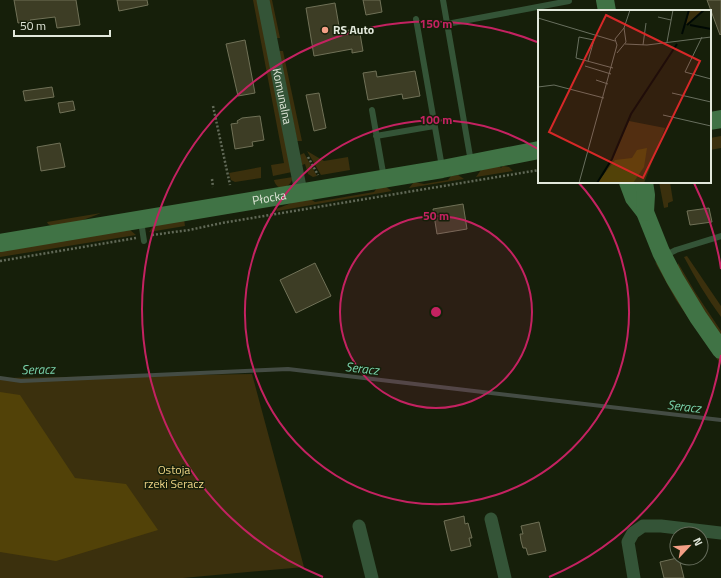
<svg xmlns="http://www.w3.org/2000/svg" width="721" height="578" font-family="'Titillium Web',sans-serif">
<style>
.green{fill:#3b300d}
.forest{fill:#524208}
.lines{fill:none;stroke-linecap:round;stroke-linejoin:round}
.stream{stroke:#444c44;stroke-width:4}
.building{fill:#3d3d25;stroke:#707157}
.path{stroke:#616957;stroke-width:2.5;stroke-dasharray:2 2;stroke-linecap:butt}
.lane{stroke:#345437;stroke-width:6}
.street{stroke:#345437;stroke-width:13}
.secondary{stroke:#407345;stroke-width:18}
.ring{fill:none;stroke:#c42261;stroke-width:2}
.poi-dot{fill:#f39f86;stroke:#161f0a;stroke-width:1.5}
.labels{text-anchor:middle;stroke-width:3;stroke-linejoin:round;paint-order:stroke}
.poi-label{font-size:12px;font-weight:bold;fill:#e2e8db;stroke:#161f0a;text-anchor:start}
.street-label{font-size:12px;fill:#e2e8db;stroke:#161f0a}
.park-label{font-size:12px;fill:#f0d686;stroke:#161f0a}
.water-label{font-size:13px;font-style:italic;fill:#7bd6af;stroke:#161f0a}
.inset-river{fill:none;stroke:#000904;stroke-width:2}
.inset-road{fill:none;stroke:#686f5e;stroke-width:1}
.view{fill:#d62828;fill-opacity:0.15;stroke:#d62828;stroke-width:2}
.inset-edge{fill:none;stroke:#e2e8db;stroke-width:2}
.centre{fill:#c42261;stroke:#161f0a;stroke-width:2}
.ring-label{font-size:12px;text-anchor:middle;font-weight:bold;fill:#c42261;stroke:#161f0a;stroke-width:3;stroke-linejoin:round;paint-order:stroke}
</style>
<rect width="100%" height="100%" fill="#161f0a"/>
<!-- green -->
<path class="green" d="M253,0h5l34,172 -19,4 -2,-11 13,-2z
M269,0h3l8,38h-4z
M279,51h4l19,90h-5z
M721,136v12l-11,2v-12z
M307,151l17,10 24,-4 2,13 -29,5z
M304,153l13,23 -4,1 -5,-3 -3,-10 -3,1 -2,-10z
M499,166l2,2 2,-2 6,1 4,4 -37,6 5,-7z
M261,167v11l-26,4 -4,-2 -2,-7z
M458,175l6,4 -55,9 5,-6 10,2 24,-4 3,-4z
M293,177c-2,11 -16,16 -19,3z
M659,182h11l3,19 -5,2v4l-4,1z
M378,187h8l6,4 -115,20 -1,-2 18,-7 16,-3 5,3 59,-10z
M101,213c-13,5 -41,18 -53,11l-1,-2z
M184,219l1,7 -36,6 4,-6z
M130,230l6,5 -136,22v-7z
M687,256l34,50v11c-14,-19 -26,-39 -37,-60z
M655,262l5,4 43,69 18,26v4l-45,-65z
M678,263l17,29 26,39v5l-17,-25 -26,-41z
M252,374l52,193 -121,11h-183v-200z"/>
<!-- forest -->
<path class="forest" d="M0,392l20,3 55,83 51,6 32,46 -102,31 -56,-9z"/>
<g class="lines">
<!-- stream -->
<path class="stream" d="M0,378l21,3 267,-12 433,51"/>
</g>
<!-- building -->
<path class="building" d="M14,0h62l4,25 -23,3 -2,-11 -25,3 1,1 -13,2z
M117,0h30l1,5 -29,6z
M363,0h17l2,12 -16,3z
M707,0h14v34l-1,1z
M335,3l5,29 19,-4 4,23 -11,2v-4l-38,7 -8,-48z
M245,40l10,53 -17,3 -12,-52z
M376,71l1,6 38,-6 5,25 -17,3 -1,-5 -34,6 -5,-27z
M52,87l2,10 -29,4 -2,-10z
M319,93l7,35 -12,3 -8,-36z
M73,101l2,9 -15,3 -2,-10z
M260,116l4,24 -12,2 1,4 -18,3 -4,-25 7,-1 -1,-2 5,-3z
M60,143l5,24 -24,4 -4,-24z
M463,204l4,25 -30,5 -4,-25z
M709,208l3,14 -22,3 -3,-14z
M315,263l16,33 -35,17 -16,-33z
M464,516l1,8 3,-1 4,15h-3l2,8 -20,5 -7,-30z
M539,522l7,29 -18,4 -2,-7h-3l-2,-7 -1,-7h3l-2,-8z
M677,558h2l5,20h-20l-4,-16z"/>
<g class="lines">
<!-- path -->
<path class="path" d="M213,106l17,79
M308,157l10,18
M212,179l1,8
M152,235l37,-5 33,-7 317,-53
M0,261l136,-23"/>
<!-- lane -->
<path class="lane" d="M443,0l28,162
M416,19l26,148
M447,24l122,-23 -1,-1
M372,110l12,68
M376,136l58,-10
M141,221l3,20
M664,256l12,-6 45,-14"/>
<!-- street -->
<g class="street">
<path id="s1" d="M263,0l38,192"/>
<path d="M491,519l14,59"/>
<path d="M359,526l13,52"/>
<path d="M634,578l-6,-36 5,-9 10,-7h18l60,7"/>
</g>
<!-- secondary -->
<g class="secondary">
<path d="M605,0l2,11"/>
<path d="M710,121l11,-2"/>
<path d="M628,182l6,16 11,14 16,40 14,27 23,38 23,33"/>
<path d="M644,182l2,13 -1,17"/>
<path id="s2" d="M0,243l442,-74 97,-19"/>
</g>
</g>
<!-- distance rings -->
<circle cx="436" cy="312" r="96" fill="#c42261" fill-opacity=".12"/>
<g class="ring">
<circle cx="436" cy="312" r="96"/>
<path d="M578 182A192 192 0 1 1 538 149"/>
<path d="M721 355A288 288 0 0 1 549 577M323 577A288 288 0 0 1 537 42M694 183A288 288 0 0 1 721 269"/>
</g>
<!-- markers -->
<circle class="poi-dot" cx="325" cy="30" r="4"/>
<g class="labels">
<!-- poi labels -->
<g class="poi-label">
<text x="333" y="34">RS Auto</text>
</g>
<!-- street labels -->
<g class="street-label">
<text dy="4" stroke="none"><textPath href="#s1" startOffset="98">Komunalna</textPath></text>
<text dy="4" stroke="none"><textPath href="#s2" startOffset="273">Płocka</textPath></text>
</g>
<!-- park labels -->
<g class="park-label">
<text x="174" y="474">Ostoja<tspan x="174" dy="14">rzeki Seracz</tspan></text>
</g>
<!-- water labels -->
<g class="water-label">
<text transform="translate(362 368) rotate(7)" y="5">Seracz</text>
<text transform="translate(38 369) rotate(-1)" y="5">Seracz</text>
<text transform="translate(684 406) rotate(7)" y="5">Seracz</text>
</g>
</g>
<!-- overview -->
<g transform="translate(538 10)">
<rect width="173" height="173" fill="#161f0a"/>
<path d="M151,0h14l-14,14h-3zM91,111l36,7 -21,55h-44z" fill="#3b300d"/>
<path d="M109,138l-3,19 -11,16h-36l18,-23 17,-2 5,-8z" fill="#524208"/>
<path class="inset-river" d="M149,15l17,-15M152,15l21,4M144,24l7,-24M59,173l15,-24 19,-45 46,-70"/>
<path class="inset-road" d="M120,7l13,3M0,8l77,23M164,27l-17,35 26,7M129,32l6,-32M87,34l22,1 64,-8M79,35l-2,-6 9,-11 6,-18M105,35l3,-22M79,43l9,-11 -2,-14M50,51l6,-21 -15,-3 -3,21 37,10M47,56l26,8M58,70l12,4M0,77l16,-2 50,13M134,83l39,9M125,105l48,11M41,173l38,-138"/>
<path class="view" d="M68,5l94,46 -57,117 -94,-46z"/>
<rect width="173" height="173" class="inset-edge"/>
</g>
<circle cx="436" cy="312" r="6" class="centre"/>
<g class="ring-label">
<text x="436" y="28">150 m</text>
<text x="436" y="124">100 m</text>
<text x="436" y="220">50 m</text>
</g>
<!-- north arrow -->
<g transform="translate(689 546) rotate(64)"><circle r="19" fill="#161f0a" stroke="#686f5e"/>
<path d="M0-3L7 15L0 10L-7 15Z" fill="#f39f86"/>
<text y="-6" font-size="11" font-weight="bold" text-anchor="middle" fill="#e2e8db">N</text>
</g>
<!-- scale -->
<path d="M14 30v6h96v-6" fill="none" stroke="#e2e8db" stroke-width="2"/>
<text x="20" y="30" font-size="12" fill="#e2e8db" stroke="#161f0a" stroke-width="3" paint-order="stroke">50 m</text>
</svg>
